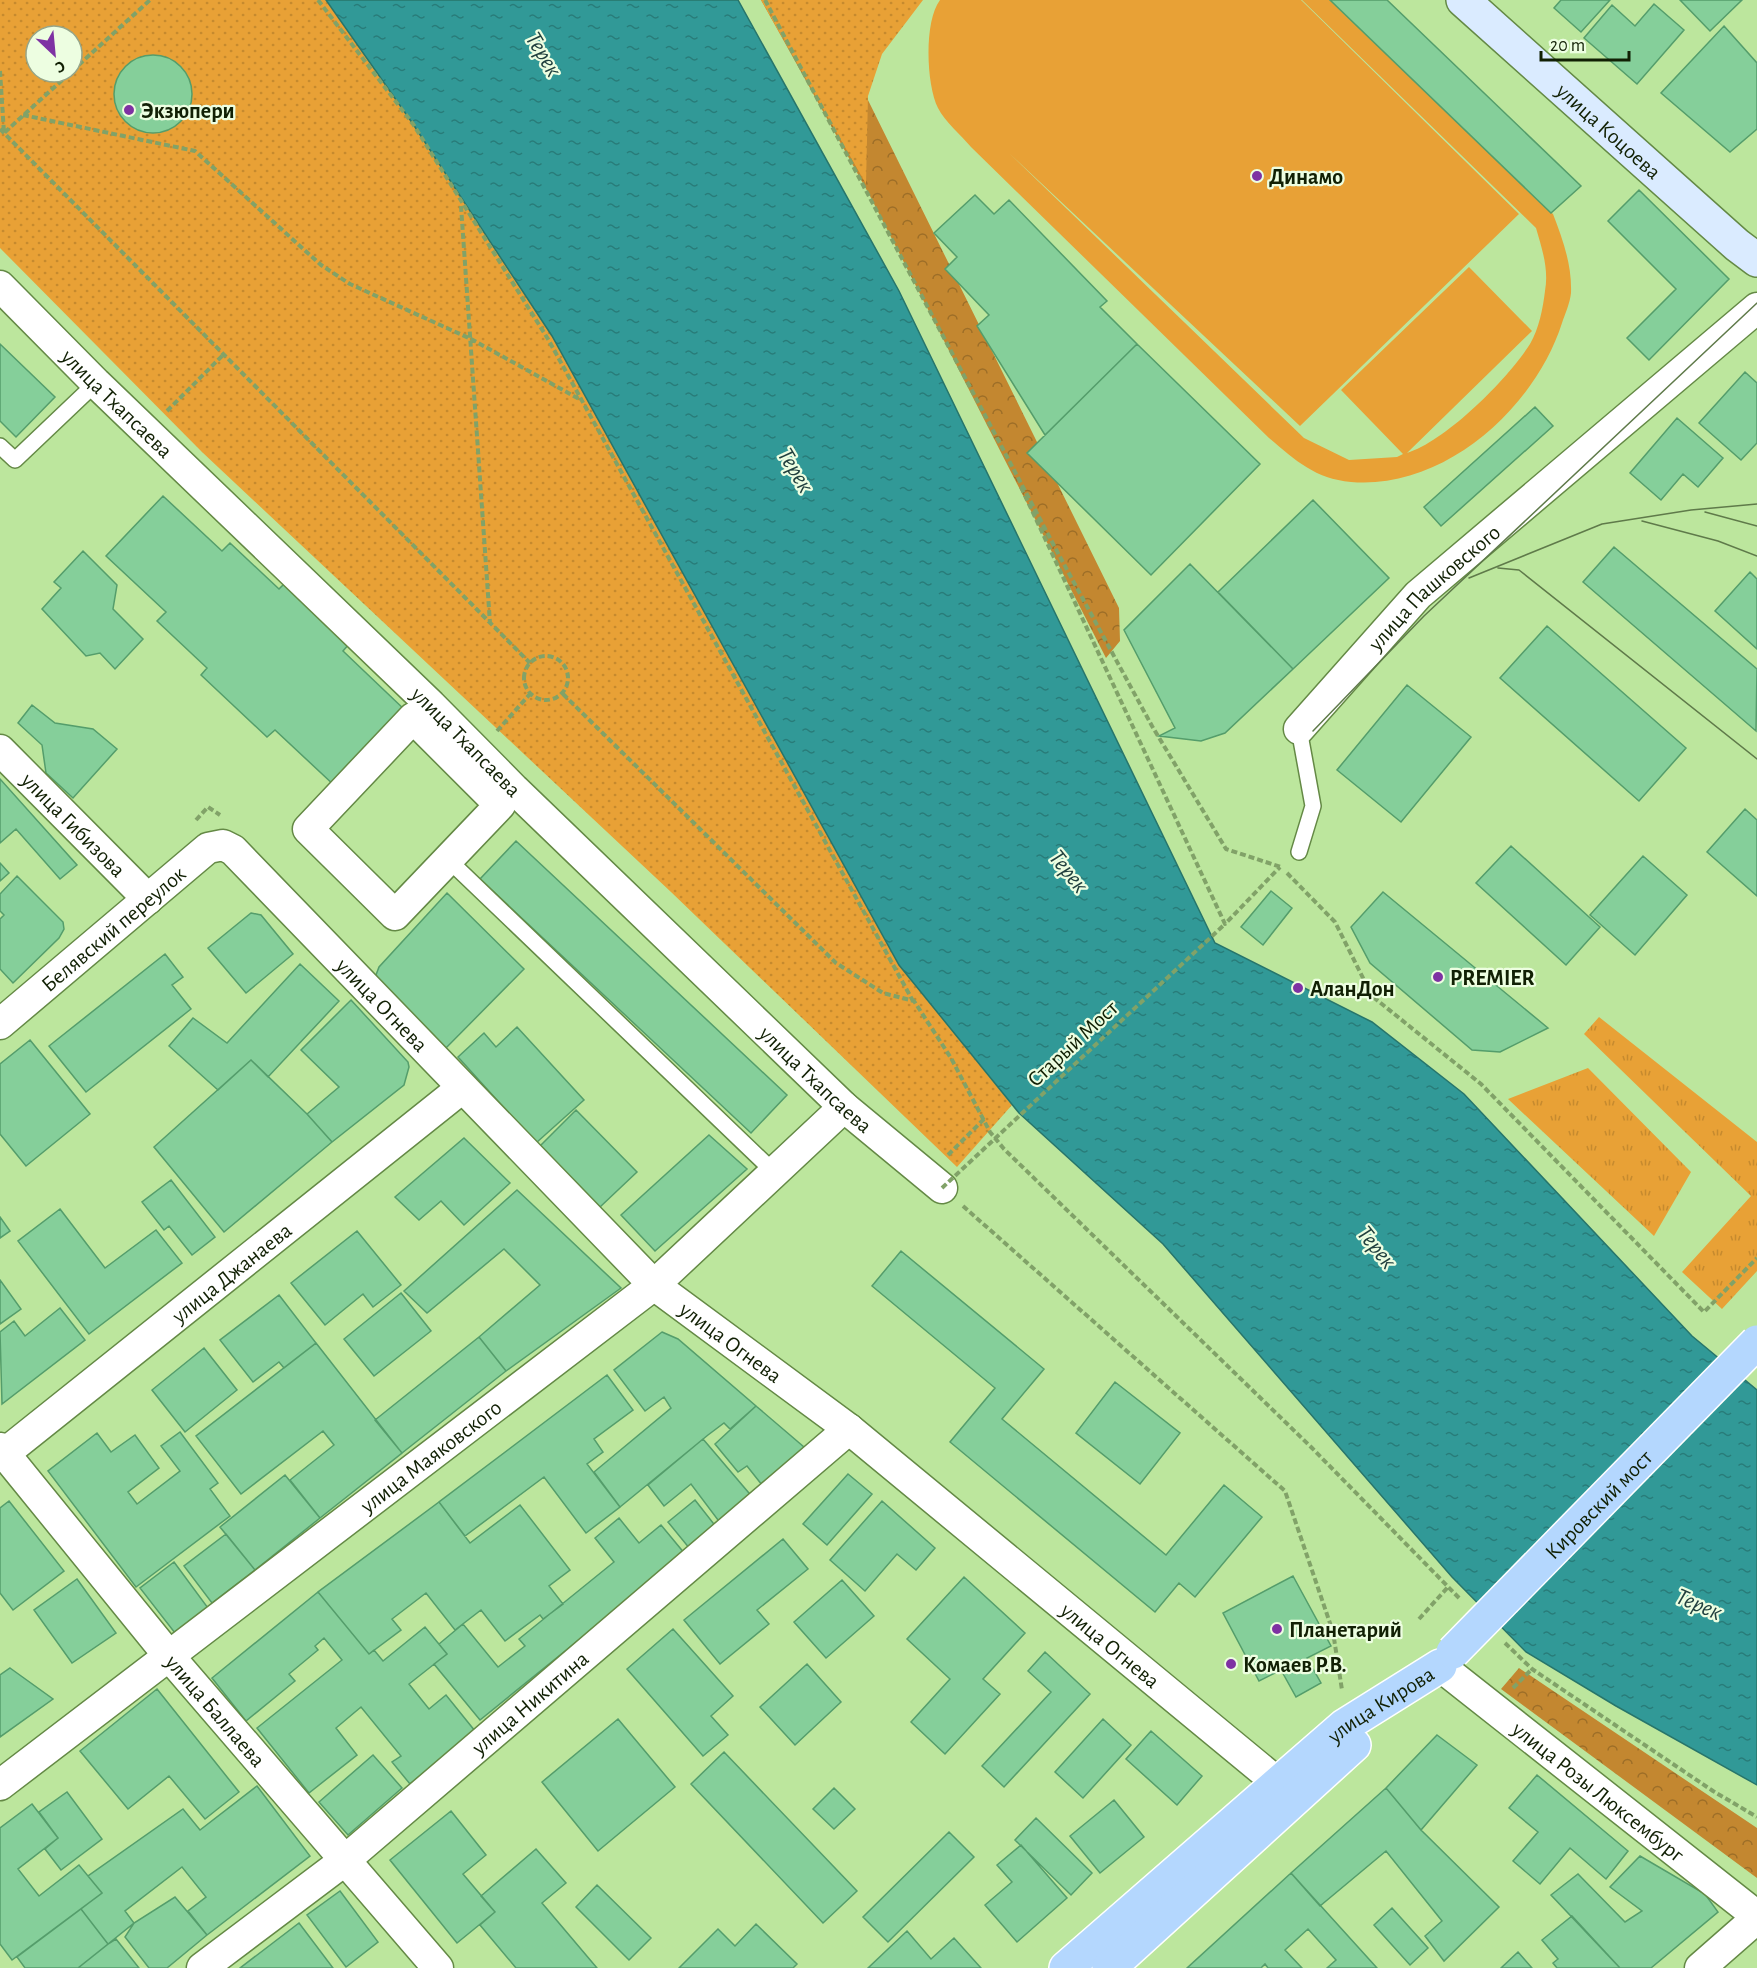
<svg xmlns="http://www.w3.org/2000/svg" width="1757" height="1968" font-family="'Alegreya Sans',sans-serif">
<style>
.grass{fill:url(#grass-tufts)}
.forest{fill:url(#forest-crowns)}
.park{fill:url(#park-dots);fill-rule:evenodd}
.pitch{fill:#e8a136}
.water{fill:url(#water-ripples);stroke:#27756b;stroke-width:1.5}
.building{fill:#85cf9a;stroke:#549d6b;stroke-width:1.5}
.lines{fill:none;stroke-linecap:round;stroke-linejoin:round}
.lane-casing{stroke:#648945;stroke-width:18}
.street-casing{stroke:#648945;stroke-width:33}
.secondary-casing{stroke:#648945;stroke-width:36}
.primary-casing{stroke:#fff;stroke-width:36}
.path{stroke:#81a268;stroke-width:4;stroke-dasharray:6 3;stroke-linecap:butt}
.lane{stroke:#fff;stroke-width:15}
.street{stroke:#fff;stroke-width:30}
.secondary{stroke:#daebff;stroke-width:33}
.primary{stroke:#b4d7fe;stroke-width:33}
.tram{stroke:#5f7a4a;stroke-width:1.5}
.primary-bridge-casing{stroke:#fff;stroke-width:36;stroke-linecap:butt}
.path-bridge{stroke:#81a268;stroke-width:4;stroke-dasharray:6 3;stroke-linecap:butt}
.primary-bridge{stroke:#b4d7fe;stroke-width:33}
.poi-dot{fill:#7e32a3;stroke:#edfee1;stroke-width:2}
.labels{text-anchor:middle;stroke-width:4.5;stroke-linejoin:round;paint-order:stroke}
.poi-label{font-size:22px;font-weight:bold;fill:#112004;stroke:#edfee1;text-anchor:start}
.street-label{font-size:22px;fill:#112004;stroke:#edfee1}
.water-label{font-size:24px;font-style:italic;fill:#21403f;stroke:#edfee1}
</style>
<defs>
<pattern id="grass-tufts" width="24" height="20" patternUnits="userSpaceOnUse" patternTransform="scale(1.5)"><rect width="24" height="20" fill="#e8a136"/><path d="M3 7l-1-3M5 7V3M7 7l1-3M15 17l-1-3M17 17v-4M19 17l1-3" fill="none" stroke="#c68a2e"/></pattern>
<pattern id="forest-crowns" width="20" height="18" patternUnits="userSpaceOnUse" patternTransform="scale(1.5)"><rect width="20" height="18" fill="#c38730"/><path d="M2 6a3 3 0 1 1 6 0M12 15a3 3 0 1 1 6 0" fill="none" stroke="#9d6e27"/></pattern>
<pattern id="park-dots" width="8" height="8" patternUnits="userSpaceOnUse" patternTransform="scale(1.5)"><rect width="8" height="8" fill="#e8a136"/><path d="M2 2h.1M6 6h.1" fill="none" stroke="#c68a2e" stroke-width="1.8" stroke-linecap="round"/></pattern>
<pattern id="water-ripples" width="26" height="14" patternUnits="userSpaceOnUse" patternTransform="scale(1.5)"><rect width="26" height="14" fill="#319997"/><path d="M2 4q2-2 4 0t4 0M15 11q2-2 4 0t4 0" fill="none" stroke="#287c79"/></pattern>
</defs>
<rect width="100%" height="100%" fill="#bce69d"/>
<!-- grass -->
<path class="grass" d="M1599,1017l158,125v129l-35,38 -40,-37 69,-76 -167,-162z
M1588,1068l103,104 -37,64 -146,-137z"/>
<!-- forest -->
<path class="forest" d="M761,0h123l-19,94 254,514 1,33 -14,17 -236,-462z
M1519,1668l238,160v50l-256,-189z"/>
<!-- park -->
<path class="park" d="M0,0h326l87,124 139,212 347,629 113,140 -55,62 -286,-275 -469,-440 -202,-204zM36,36h36v36h-36z
M761,0h162l-41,54 -14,42 -2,88z"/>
<!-- pitch -->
<path class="pitch" d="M940,0h361l218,214 -219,212 -291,-273 295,285 45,22 48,-3 6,-3 -62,-64 128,-123 63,64 -125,122c39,-12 101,-74 123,-109 9,-15 13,-36 15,-53 4,-22 -3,-42 -9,-63l-234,-228h28l223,214c10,26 19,51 18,79 -1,10 -6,21 -9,30 -27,85 -118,167 -211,159 -36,-3 -56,-22 -82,-44l-298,-291c-10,-12 -26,-25 -33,-39 -12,-24 -14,-87 2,-108z"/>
<!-- water -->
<path class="water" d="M326,0h412l161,291 316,652 157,79 92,72 228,242 65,54v395l-141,-79 -90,-54 -74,-75 -289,-333 -144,-131 -120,-148 -347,-629 -139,-212z"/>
<!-- building -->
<path class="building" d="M1330,0h57l194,186 -30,27z
M1561,0h49l-29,32 -27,-24z
M1680,0h62l-32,31z
M1654,4l30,26 -47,54 -53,-46 28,-33 23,21z
M1724,26l33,37v66l-27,23 -69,-59z
M114 94a39 39 0 1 1 78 0a39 39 0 1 1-78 0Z
M1639,190l90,89 -80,81 -22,-22 49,-49 -68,-68z
M975,195l19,19 15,-14 98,101 -7,6 37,37 -92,91 -68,-109 12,-11 -44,-46 12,-12 -23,-24z
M0,344l55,53 -39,40 -16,-16z
M1137,344l123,120 -109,111 -124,-122z
M1745,372l12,11v60l-16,17 -42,-37z
M1535,407l18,19 -112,100 -17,-19z
M1677,418l46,40 -25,29 -15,-13 -22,26 -31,-27z
M163,496l59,55 8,-8 49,46 5,-5 65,60 -6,7 64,61 -71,75 -61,-57 -8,7 -66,-62 6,-7 -50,-47 9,-9 -60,-56z
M1313,500l76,78 -96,91 -75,-77z
M1614,547l143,122 -1,62 -173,-149z
M83,551l34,34 -4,24 30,30 -28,30 -15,-16 -14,3 -44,-47 19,-21 -7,-6z
M1190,564l103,105 -68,64 -24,8 -42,-5 16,-8 -51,-98z
M1750,572l7,7v70l-42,-38z
M1547,626l139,122 -47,53 -139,-123z
M1407,685l64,52 -70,85 -64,-52z
M32,705l23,18 38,6 24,20 -44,49 -27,-25 -4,-28 -24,-22z
M0,779l77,86 -17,14 -44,-50 -16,14z
M1745,809l12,11v76l-50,-44z
M516,841l271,254 -36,38 -271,-254z
M1511,846l89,81 -34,38 -90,-82z
M1643,856l44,39 -52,60 -45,-40z
M0,863l9,10 -9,8z
M17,876l46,46 1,7 -5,9 -46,45 -13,-14v-50l4,-4 -4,-4v-17z
M1271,891l21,17 -29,37 -22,-18z
M1383,892l165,136 -48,24 -28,-2 -102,-87 -19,-36z
M447,893l77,76 -79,80 -65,-67 -4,-7 3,-8z
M251,913l10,2 32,39 -47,39 -38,-45z
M165,954l18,23 -11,8 19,24 -105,83 -37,-46z
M300,964l39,37 -71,76 -17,-17 -33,30 -49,-44 24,-28 34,25z
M351,1000l57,62 1,5 -5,18 -72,57 -25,-28 32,-27 -38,-37z
M517,1027l67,73 -48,43 -78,-86 26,-24 12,14z
M30,1040l60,74 -64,52 -26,-32v-70z
M251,1060l56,54 25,28 -108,90 -70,-85z
M576,1110l61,62 -37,35 -60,-61z
M709,1135l38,34 -92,82 -34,-36z
M464,1138l46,45 -46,42 -23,-24 -22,19 -24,-23z
M171,1180l44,57 -23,18 -23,-29 -5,4 -22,-28z
M517,1190l104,98 -115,83 -27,-34 61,-52 -36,-36 -77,64 -23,-22z
M60,1209l45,59 51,-38 26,33 -93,71 -71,-93z
M0,1217l10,14 -10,7z
M357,1231l44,54 -28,22 -10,-13 -38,31 -34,-42z
M901,1251l143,118 -42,50 164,136 58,-70 38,32 -67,80 -16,-14 -24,29 -205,-170 45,-54 -123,-102z
M0,1280l21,29 -21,15z
M401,1293l30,38 -57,45 -30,-37z
M279,1295l37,48 -32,25 -5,-6 -26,20 -33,-42z
M60,1308l25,32 -83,64 -2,-72 14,-11 11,15z
M662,1332l16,7 78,67 -26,23 -6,-6 -16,12 -88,72 -26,-35 77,-64 -7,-11 -19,14 -31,-41z
M479,1337l27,34 -104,82 -27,-33z
M316,1343l86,110 -82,65 -30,-38 44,-35 -11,-14 -82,63 -45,-58z
M204,1348l33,42 -52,42 -33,-42z
M607,1375l26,35 -39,29 9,13 -16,12 33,43 -34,26 -42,-56 -79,59 -26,-34z
M1115,1382l65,51 -40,51 -64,-51z
M756,1406l55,47 -45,37 -19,-24 -9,6 -23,-28z
M180,1432l38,51 -8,6 20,27 -94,71 -88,-116 49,-38 14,19 24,-17 24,33 -31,24 9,12 43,-33 -19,-25z
M703,1439l51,60 -33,25 -30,-40 -27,22 -16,-21z
M848,1474l24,20 -45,51 -24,-21z
M285,1475l35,43 -65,52 -35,-43z
M695,1500l22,28 -27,21 -22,-27z
M9,1501l55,70 -51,39 -13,-17v-85z
M882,1501l53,47 -19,22 -19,-16 -32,37 -35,-31z
M439,1502l31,41 50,-38 50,65 -21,16 14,18 -20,15 -3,-4 -35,26 -24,-31 -26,20 -29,-37 -34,26 9,11 -32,24 -51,-62z
M619,1518l20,25 22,-18 24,29 -205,166 -46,-56 13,-10 -8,-10 24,-20 35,43 27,-21 -6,-7 95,-77 -19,-24z
M226,1534l29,36 -43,33 -28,-37z
M783,1539l25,30 -51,41 12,14 -49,40 -36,-44z
M174,1562l34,46 -33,25 -35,-45z
M1293,1576l38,70 -24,12 14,25 -25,14 -15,-27 -22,11 -36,-68z
M964,1577l61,56 -42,46 17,15 -55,60 -34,-32 39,-43 -43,-40z
M77,1579l39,54 -44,30 -38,-53z
M842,1580l32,36 -48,42 -32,-36z
M318,1592l51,62 5,-4 9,11 42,-34 22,27 -38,30 20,25 17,-14 29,36 -65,53 -18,-22 9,-6 -40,-49 -25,21 21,27 -48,38 -52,-65 85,-68 -18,-22 -9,8 3,4 -29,24 6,7 -49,40 -34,-43z
M673,1629l60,67 -22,20 17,19 -25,21 -76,-87z
M1045,1652l45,42 -86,93 -22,-21 69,-74 -23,-21z
M807,1664l34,38 -46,43 -35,-38z
M10,1668l43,31 -53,38v-62z
M157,1689l82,103 -34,27 -36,-43 -41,33 -48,-58z
M618,1719l57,68 -77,64 -56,-69z
M1103,1719l28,26 -48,53 -28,-26z
M1151,1731l51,45 -25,29 -51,-46z
M1437,1735l40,30 -56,65 -35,-42z
M724,1752l133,139 -34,32 -132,-139z
M373,1755l29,33 -54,47 -29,-33z
M1537,1775l91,76 -22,28 -36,-31 -30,36 -27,-23 25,-29 -29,-24z
M257,1786l53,70 -103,79 -19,-24 18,-14 -24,-30 -57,44 9,12 -26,21 -27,-35 21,-16 -14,-17 95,-67 17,21z
M834,1788l21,21 -21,20 -21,-20z
M1386,1788l35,42 78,77 -55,54 -19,-25 17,-15 -56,-70 -66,55 -29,-33z
M67,1792l35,47 -41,31 -16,-21 13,-11 -19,-26z
M1114,1800l30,37 -44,36 -30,-37z
M32,1804l26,34 -40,31 21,27 40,-31 23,28 -90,67 -12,-16v-116z
M451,1811l35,44 -23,19 32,38 -38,31 -67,-83z
M1036,1818l56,55 -21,22 -56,-55z
M949,1832l25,25 -86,85 -25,-25z
M1021,1845l46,53 -50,44 -32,-37 27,-23 -15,-17z
M536,1849l30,34 -24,20 55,65h-81l-36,-43 15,-13 -14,-16z
M1640,1856l65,38 13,18 -67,56h-31l-69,-73 27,-21 47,48 17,-11 -32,-24z
M1291,1873l86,95h-50l9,-8 -28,-31 -23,21 17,18h-34l-3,-4 -4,4h-74z
M597,1885l54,53 -22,22 -53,-53z
M340,1891l38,51 -32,25 -39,-52z
M175,1897l32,38 -40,33h-18l-24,-31 9,-14z
M1392,1908l36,40 -18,17 -36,-40z
M81,1909l27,35 -30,24h-53l-8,-11z
M1572,1916l48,52h-63l-4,-5 5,-4 -16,-19z
M299,1923l34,45h-93z
M756,1924l41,40 -4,4h-114l39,-39 17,17z
M907,1931l24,28 23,-21 27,30h-113z
M116,1939l23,29h-61l30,-24z
M1518,1952l14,16h-31z"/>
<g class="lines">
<!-- lane casing -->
<g class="lane-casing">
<path id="lane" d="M0,446l15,14 81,-77
M1299,729l14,77 -14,46
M457,868l317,304"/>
</g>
<!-- street casing -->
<g class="street-casing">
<g id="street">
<path id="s1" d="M0,286l96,97 335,322 83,84 330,318 98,81"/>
<path d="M413,718l87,87 -105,110 -87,-86z"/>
<path id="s2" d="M1299,729l119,-134 339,-287"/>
<path id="s3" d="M0,750l148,149"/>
<path id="s4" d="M0,1024l208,-176 15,-3 10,5 421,435 195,144 429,354"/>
<path id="s5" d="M0,1448l169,208 269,312"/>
<path id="s6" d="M0,1457l462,-369"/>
<path id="s7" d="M1440,1666l317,250"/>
<path id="s8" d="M0,1785l654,-500 190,-178"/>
<path id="s9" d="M202,1968l142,-107 505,-432"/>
<path d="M1700,1968l57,-50"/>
</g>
</g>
<!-- secondary casing -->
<g class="secondary-casing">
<g id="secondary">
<path id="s10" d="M1463,0l274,245 20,15"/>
</g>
</g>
<!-- primary casing -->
<g class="primary-casing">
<g id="primary">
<path id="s11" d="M1066,1968l278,-242 96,-60"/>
<path d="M1109,1968l245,-223"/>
</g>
</g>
<!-- path -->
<path class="path" d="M318,0l95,124 135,215 365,662
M765,0l294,555 93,171 74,123 55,18
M0,71l4,62 67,-61
M72,71l78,-71
M23,115l172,36 126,114 29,19 121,55 110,61
M0,129l530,534
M461,206l29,417
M167,411l57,-57
M1021,487l204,437 55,-57
M524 678a22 22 0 1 1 44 0a22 22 0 1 1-44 0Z
M563,694l273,269 47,30 31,8 37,57 39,74 14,17 307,298 150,153
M497,731l33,-37
M196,820l12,-13 12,8
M1287,873l48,49 37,74 109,88 223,228 53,-54
M948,1155l36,-36
M963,1206l322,285 48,141 9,58
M1419,1619l29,-32
M1505,1643l27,26 181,122 44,26
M1513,1688l19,-19"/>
<!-- lane -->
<use href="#lane" class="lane"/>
<!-- street -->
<use href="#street" class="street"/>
<!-- secondary -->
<use href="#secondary" class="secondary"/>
<!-- primary -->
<use href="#primary" class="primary"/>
<!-- tram -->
<path class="tram" d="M1705,512l52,14
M1642,521l76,20 39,15
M1498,568l21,2 238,189
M1469,578l133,-54 89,-14 66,-6
M1313,731l111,-115 333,-313"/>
<!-- primary-bridge casing -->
<g class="primary-bridge-casing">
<g id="primary-bridge">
<path id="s12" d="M1453,1652l304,-310"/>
</g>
</g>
<!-- path-bridge -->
<path class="path-bridge" d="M942,1188l283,-264"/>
<!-- primary-bridge -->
<use href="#primary-bridge" class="primary-bridge"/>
</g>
<!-- markers -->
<g class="poi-dot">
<circle cx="129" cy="110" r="6"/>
<circle cx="1257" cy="176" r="6"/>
<circle cx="1438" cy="977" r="6"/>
<circle cx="1298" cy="988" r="6"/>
<circle cx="1277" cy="1629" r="6"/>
<circle cx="1231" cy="1664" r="6"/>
</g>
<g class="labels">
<!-- poi labels -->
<g class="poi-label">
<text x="141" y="118">Экзюпери</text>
<text x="1269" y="184">Динамо</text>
<text x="1450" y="985">PREMIER</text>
<text x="1310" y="996">АланДон</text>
<text x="1289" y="1637">Планетарий</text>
<text x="1243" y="1672">Комаев Р.В.</text>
</g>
<!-- street labels -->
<g class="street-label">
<text dy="8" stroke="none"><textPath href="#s10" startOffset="196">улица Коцоева</textPath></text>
<text dy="8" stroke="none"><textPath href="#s1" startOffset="166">улица Тхапсаева</textPath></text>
<text dy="8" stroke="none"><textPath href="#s2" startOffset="196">улица Пашковского</textPath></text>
<text dy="8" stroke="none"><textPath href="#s1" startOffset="652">улица Тхапсаева</textPath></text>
<text dy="8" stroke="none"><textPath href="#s3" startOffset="105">улица Гибизова</textPath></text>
<text dy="8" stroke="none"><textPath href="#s4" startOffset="148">Белявский переулок</textPath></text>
<text dy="8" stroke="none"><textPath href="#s4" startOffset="514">улица Огнева</textPath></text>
<text transform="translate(1072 1043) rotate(-43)" y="8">Старый Мост</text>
<text dy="8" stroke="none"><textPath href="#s1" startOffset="1138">улица Тхапсаева</textPath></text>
<text dy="8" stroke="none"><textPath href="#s6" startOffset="296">улица Джанаева</textPath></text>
<text dy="8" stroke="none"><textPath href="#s4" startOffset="1000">улица Огнева</textPath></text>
<text dy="8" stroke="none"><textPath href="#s8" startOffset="542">улица Маяковского</textPath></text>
<text dy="8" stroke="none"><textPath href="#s12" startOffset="207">Кировский мост</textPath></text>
<text dy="8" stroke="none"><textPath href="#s4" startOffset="1486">улица Огнева</textPath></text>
<text dy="8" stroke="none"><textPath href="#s9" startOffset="422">улица Никитина</textPath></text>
<text dy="8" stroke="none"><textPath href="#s11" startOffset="411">улица Кирова</textPath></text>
<text dy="8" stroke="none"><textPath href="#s5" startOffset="340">улица Баллаева</textPath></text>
<text dy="8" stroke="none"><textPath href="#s7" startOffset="202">улица Розы Люксембург</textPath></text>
</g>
<!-- water labels -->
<g class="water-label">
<text transform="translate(544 54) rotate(59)" y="8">Терек</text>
<text transform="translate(796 470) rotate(59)" y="8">Терек</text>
<text transform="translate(1069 871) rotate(51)" y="8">Терек</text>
<text transform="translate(1377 1247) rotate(51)" y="8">Терек</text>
<text transform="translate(1699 1604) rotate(23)" y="8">Терек</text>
</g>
</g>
<!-- north arrow -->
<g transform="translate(54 54) rotate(154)"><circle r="28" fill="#edfee1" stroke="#95a589" stroke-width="1.5"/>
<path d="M0-4.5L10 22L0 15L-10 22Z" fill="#7e32a3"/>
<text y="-9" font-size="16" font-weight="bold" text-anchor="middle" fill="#112004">С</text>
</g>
<!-- scale -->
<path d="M1541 51v9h88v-9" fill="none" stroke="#112004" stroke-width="3"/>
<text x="1550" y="51" font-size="18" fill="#112004" stroke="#edfee1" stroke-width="4.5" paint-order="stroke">20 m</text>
</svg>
